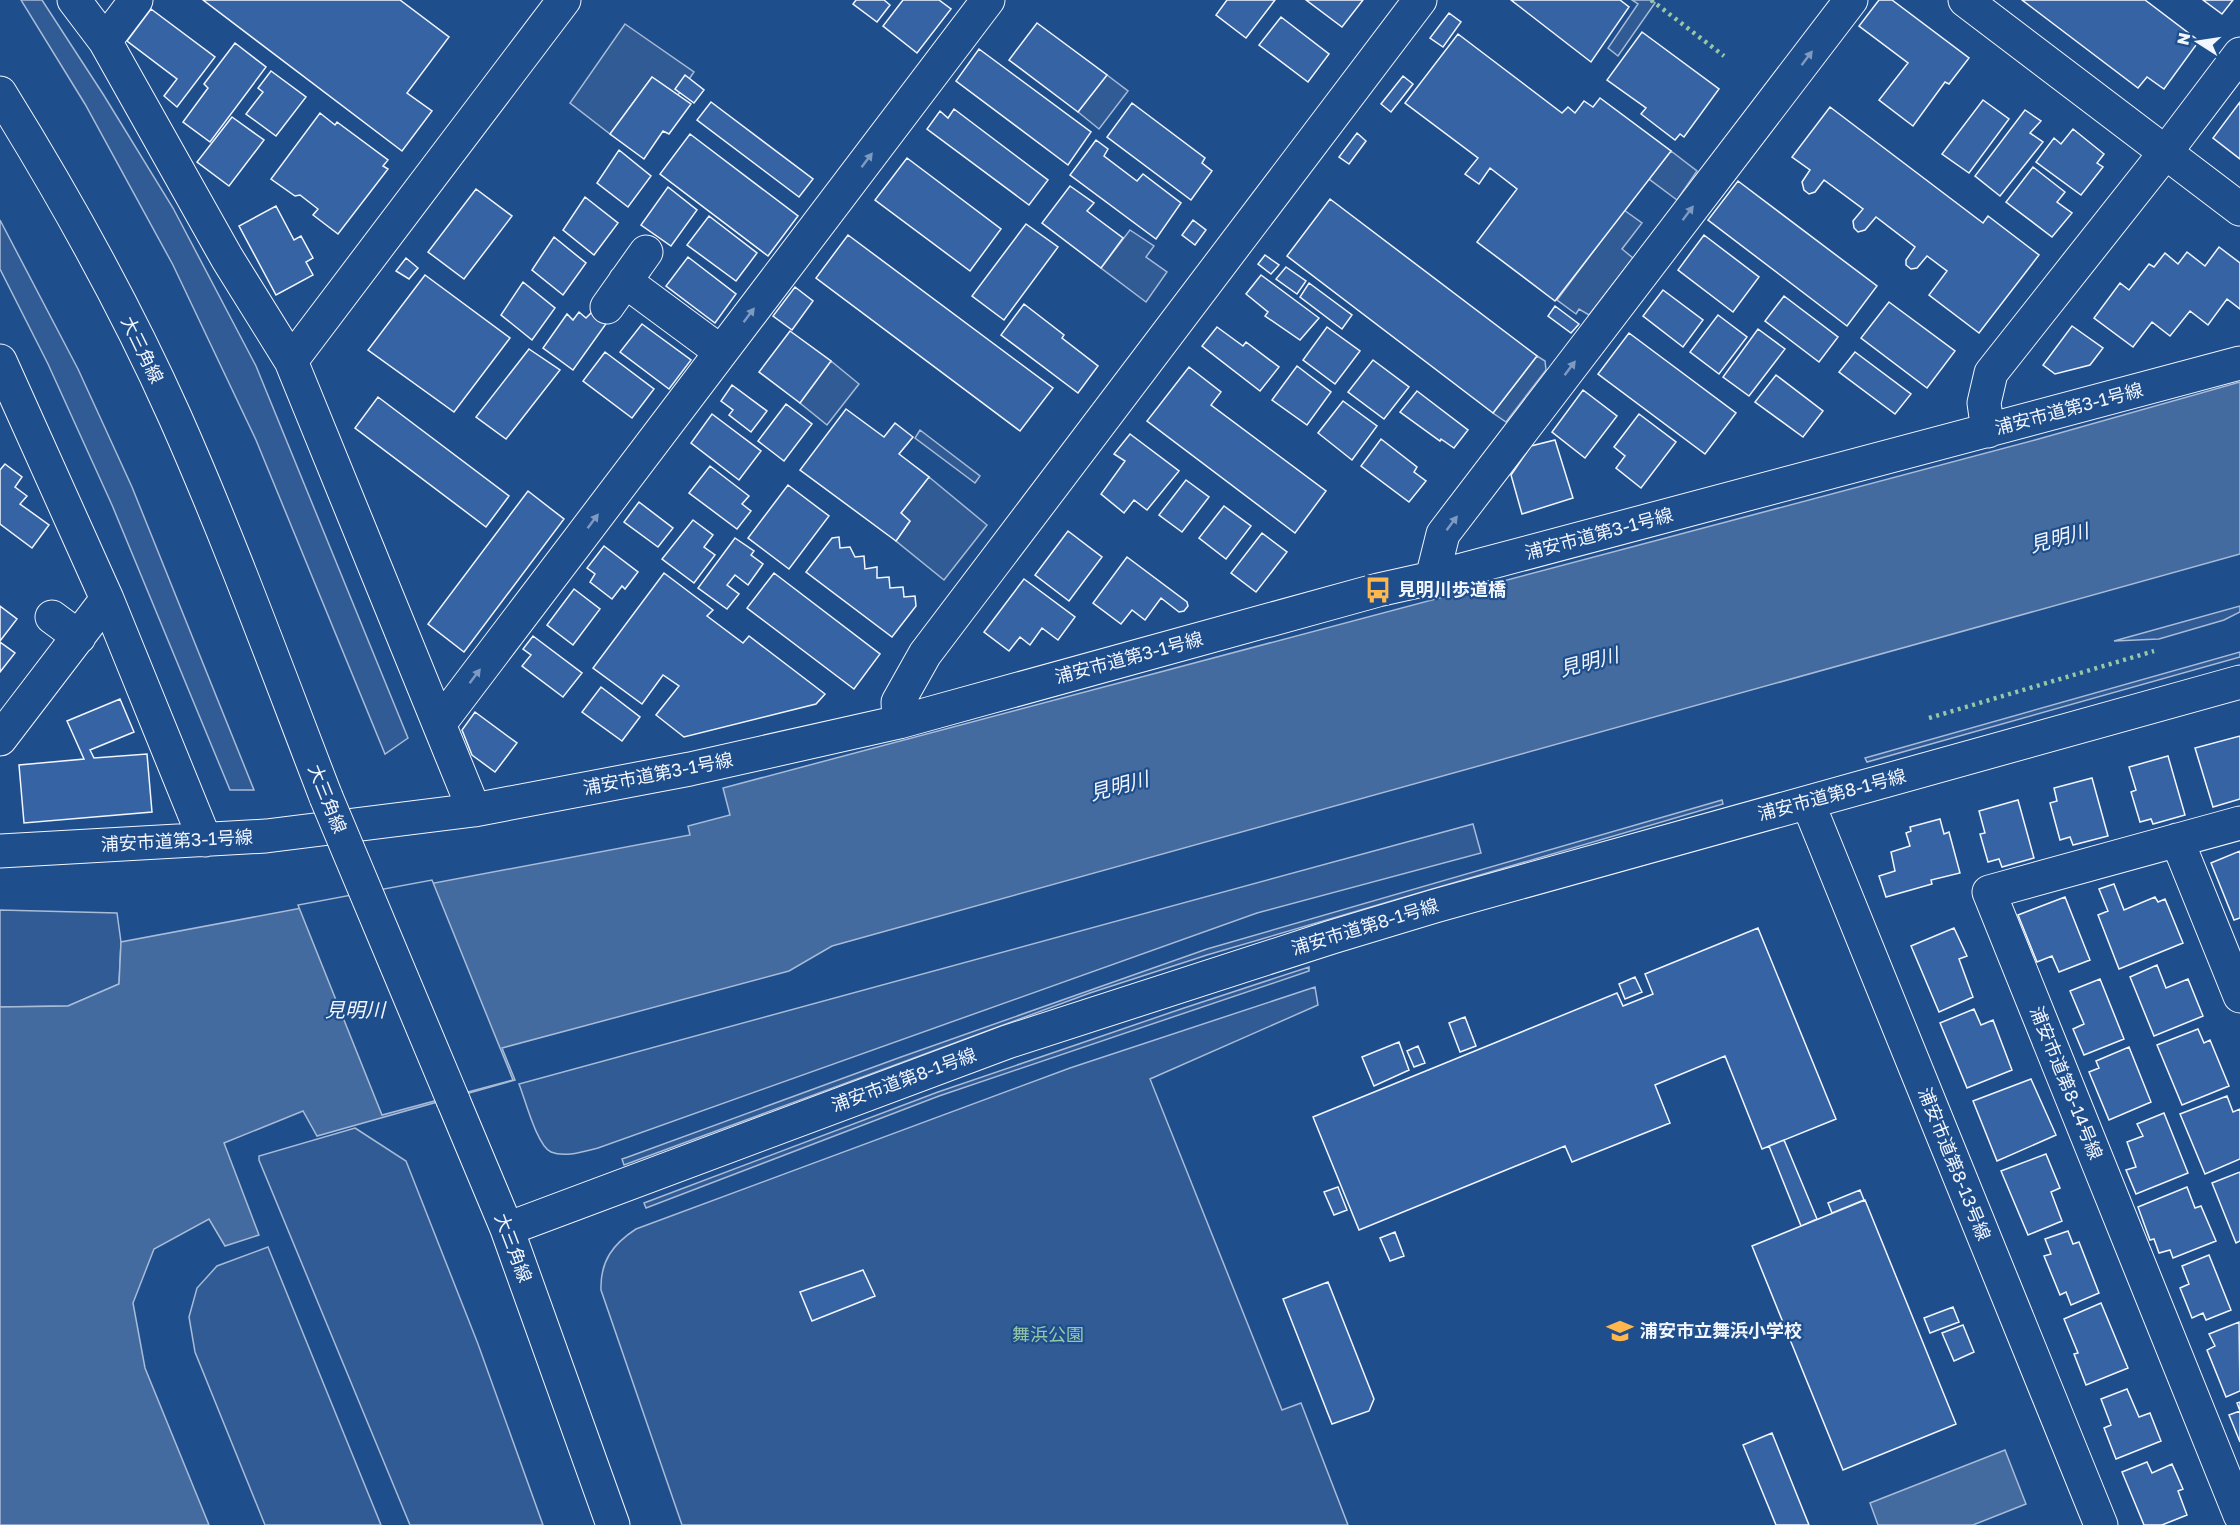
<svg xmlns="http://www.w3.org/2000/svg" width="2240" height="1525" font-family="'Golos Text','Noto Sans JP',sans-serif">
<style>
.green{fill:#305b95;stroke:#a8bbd7;stroke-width:1.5}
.water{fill:#446ba0;stroke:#a8bbd7;stroke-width:1.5}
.pier{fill:#1f4e8c;stroke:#a8bbd7;stroke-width:1.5}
.building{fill:#3563a3;stroke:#f2f6ff;stroke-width:1.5}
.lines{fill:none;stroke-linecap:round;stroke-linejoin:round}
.minor-casing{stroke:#f2f6ff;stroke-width:35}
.minor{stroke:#1f4e8c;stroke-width:33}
.minor-bridge-casing{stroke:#f2f6ff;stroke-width:35;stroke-linecap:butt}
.minor-bridge{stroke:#1f4e8c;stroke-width:33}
.hedge{stroke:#97c8a6;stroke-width:4.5;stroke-dasharray:3 4.5;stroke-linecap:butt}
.oneway{fill:#7e9ac0}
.labels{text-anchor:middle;stroke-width:4.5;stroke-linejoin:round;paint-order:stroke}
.street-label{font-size:18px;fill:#f2f6ff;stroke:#1f4e8c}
.poi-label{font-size:18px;font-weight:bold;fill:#f2f6ff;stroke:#1f4e8c;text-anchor:start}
.park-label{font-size:18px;fill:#97c8a6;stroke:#1f4e8c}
.water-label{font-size:20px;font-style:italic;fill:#f2f6ff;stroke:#1f4e8c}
</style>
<rect width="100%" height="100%" fill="#1f4e8c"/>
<!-- green -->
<path class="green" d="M21,0h21l61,94 70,114 83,158 152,372 -23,16 -129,-314 -83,-175 -88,-161z
M1632,0h19l4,3 -37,53 -10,-8 30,-44z
M625,24l69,48 -16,23 -26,-18 -42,57 -40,-31z
M1107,75l21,16 -29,38 -21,-17z
M1671,151l26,20 -20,29 -28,-21z
M1624,210l18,13 -20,26 11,9 -44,57 -10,-6 -3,5 -19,-14z
M0,220l78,149 54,118 122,303h-24l-118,-285 -64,-141 -48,-95z
M1130,230l24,16 -8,11 21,15 -21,30 -45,-34z
M1537,356l8,5 1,9 -40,52 -13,-9z
M831,361l28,23 -32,41 -27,-22z
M920,430l60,46 -5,7 -60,-45z
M929,477l58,48 -43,55 -48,-39 14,-20 -9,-8z
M2240,606v6l-16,8 -65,19 -45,2z
M2240,652v5l-373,105 -2,-4z
M1722,800l1,4 -516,151 -117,38 -466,172 -2,-6 6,-2 273,-100 306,-108z
M1473,824l8,29 -224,60 -659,235c-13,3 -33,10 -47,4 -14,-6 -26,-53 -32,-68z
M0,910l117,3 4,29 -2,42 -51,22 -68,1z
M1309,967v4l-370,125 -293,112 -2,-5 294,-111 243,-83z
M1315,987l3,18 -168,74 132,331 19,-7 47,122h-666l-81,-235c-1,-29 12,-46 35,-61l434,-161z
M355,1128l51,33 72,183 65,181h-133l-151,-365v-4z
M268,1247l113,278h-116l-70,-173 -6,-35 8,-29 20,-22z"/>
<!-- water -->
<path class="water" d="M2240,382v172l-1408,392 -43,25 -287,77 13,32 -198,56 -14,-25 -79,32 35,92 -34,11 -16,-27 -55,30 -21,54 12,65 64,157h-209v-518l68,-1 51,-22 2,-42 569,-107 -2,-9 42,-11 -7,-27 1312,-348z
M2005,1450l21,54 -53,21h-95l-8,-22z"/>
<!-- pier -->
<path class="pier" d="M432,880l81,200 -131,35 -84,-210z"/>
<!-- building -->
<path class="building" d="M203,0h197l49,37 -42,56 25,18 -30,40z
M856,0h28l6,5 -13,17 -24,-18z
M903,0h36l12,9 -34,44 -34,-27z
M1227,0h48l-29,38 -30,-23z
M1306,0h57l-21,27z
M1511,0h109l9,7 -38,55z
M1879,0h13l77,58 -20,26 -4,-2 -32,44 -34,-26 29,-37 -49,-37z
M2022,0h123l54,41 -35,48 -17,-12 -9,11z
M2203,0h30l-11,14z
M151,9l64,48 -38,50 -13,-11 13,-17 -50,-38z
M1449,13l12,9 -18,25 -13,-9z
M1281,17l48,37 -21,28 -49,-37z
M1037,23l70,52 -29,37 -69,-52z
M1642,32l77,57 -35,48 -4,-3 -5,6 -34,-26 5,-6 -39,-28z
M1458,34l104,79 6,-6 7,6 9,-12 9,6 7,-9 71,53 -116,150 -78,-59 40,-53 -27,-21 -11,16 -14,-10 13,-16 -73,-55z
M235,43l31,24 -56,75 -27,-20 25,-34 -4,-4z
M979,49l112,83 -23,33 -112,-84z
M271,71l35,26 -30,39 -30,-22 17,-22 -5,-4z
M685,75l19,15 -10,13 -19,-14z
M1403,76l10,8 -22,28 -10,-8z
M652,77l39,27 -22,30 -6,-3 -19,28 -34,-25z
M1983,100l26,19 -40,54 -27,-19z
M711,102l102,77 -14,18 -102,-77z
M2240,102v57l-27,-21z
M1132,103l73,55 -3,5 10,8 -21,29 -84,-63z
M1830,107l153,116 5,-7 51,39 -60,78 -50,-38 18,-24 -20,-15 -10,12 -6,1 -5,-4v-5l9,-13 -39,-30 -11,13 -7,2 -4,-4 -1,-7 10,-12 -39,-29 -9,12 -6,2 -5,-4 -2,-8 8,-12 -18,-13z
M954,109l94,71 -19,25 -102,-76 13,-18 8,7z
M2025,110l16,11 -11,12 13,9 -43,54 -25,-20z
M320,113l15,12 2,-3 51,38 -5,6 5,3 -50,65 -25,-19 5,-6 -18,-14 -5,1 -24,-17z
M232,117l32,23 -35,46 -32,-24z
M2073,129l31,25 -7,9 6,4 -22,28 -45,-33 18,-24 7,6z
M1357,133l9,8 -17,23 -10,-7z
M690,134l108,82 -30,40 -108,-82z
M1096,140l12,9 -4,7 33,25 6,-7 38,29 -25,36 -86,-64z
M619,150l32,26 -23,31 -31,-24z
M907,158l94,71 -31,42 -95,-71z
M2033,167l32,25 -8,10 15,11 -20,24 -46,-35z
M1738,181l139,105 -30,40 -139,-106z
M1070,186l24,17 -7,8 36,27 -22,30 -59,-45z
M668,187l29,23 -26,36 -30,-21z
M476,189l36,27 -48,63 -36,-27z
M585,197l33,26 -24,32 -31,-25z
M1330,199l207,157 -44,57 -206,-157z
M276,206l18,34 7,-4 12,22 -7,4 7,13 -37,20 -37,-69z
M709,216l48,37 -21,28 -49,-36z
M1193,220l13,10 -11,15 -13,-10z
M1026,224l32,23 -54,73 -32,-24z
M848,235l205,153 -33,43 -204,-153z
M1704,235l55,42 -26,35 -55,-42z
M554,237l32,26 -23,32 -31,-25z
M2219,247l21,16v46l-13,-10 -19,26 -18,-14 -20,25 -18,-14 -19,25 -39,-29 26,-35 9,7 20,-26 5,3 11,-14 13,11 9,-12 18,14z
M1265,255l14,10 -8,9 -13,-10z
M688,257l48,37 -21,29 -49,-37z
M406,258l12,10 -9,11 -13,-8z
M1286,267l20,14 -9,13 -21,-15z
M425,275l85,63 -56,74 -86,-62z
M1261,275l58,43 -19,22 -35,-24 3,-4 -22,-18z
M523,282l32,26 -23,32 -31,-25z
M1309,283l43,32 -10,14 -42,-32z
M795,287l18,14 -21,29 -19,-14z
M1663,290l40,30 -20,27 -40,-31z
M1784,296l54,41 -19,25 -54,-41z
M1889,302l66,49 -28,37 -66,-50z
M1024,304l40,31 -2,3 36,28 -20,27 -77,-58z
M1555,306l24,18 -8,9 -23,-17z
M593,311l15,10 -35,49 -30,-22 24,-34 6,6 6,-8 7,6z
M1718,315l29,22 -28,37 -29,-22z
M642,324l49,36 -22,29 -49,-37z
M2072,326l31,22 -13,17 -35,9 -12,-9z
M1217,327l26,19 3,-4 33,25 -19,24 -58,-45z
M1327,327l33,24 -25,33 -32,-24z
M1758,329l27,20 -36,47 -26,-19z
M790,331l41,30 -31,42 -41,-31z
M1629,333l107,80 -31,41 -107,-80z
M529,349l31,21 -54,69 -30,-22z
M605,352l49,37 -22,29 -49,-37z
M1855,352l56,42 -16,20 -56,-42z
M1373,360l36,27 -25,32 -36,-27z
M1297,366l34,26 -24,33 -35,-25z
M1189,367l32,25 -10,13 115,86 -31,42 -148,-112z
M1776,375l47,36 -20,26 -48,-35z
M732,385l35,26 -16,21 -22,-17 4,-5 -12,-9z
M1583,390l34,26 -32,42 -33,-26z
M1417,391l51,39 -14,18 -13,-9 -1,2 -40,-29z
M378,397l131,99 -23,31 -131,-99z
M1343,401l34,25 -25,34 -34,-27z
M786,404l26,20 -28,37 -26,-20z
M846,409l38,28 11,-14 18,14 -14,17 30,23 -28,36 9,8 -14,20 -96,-71z
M712,414l49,37 -22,29 -48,-37z
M1639,414l37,28 -35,46 -25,-20 9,-12 -11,-9z
M1130,434l49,37 -32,39 -13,-10 -10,13 -23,-19 24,-33 -11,-7z
M1381,439l36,28 -3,5 12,9 -17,21 -48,-36z
M1555,440l18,58 -51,16 -11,-39 20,-29z
M5,464l17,13 -7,10 12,9 -7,8 29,21 -17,23 -32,-24v-54z
M710,466l39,30 -7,8 9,7 -14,18 -48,-36z
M1186,480l23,17 -27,35 -23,-17z
M788,485l41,31 -40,53 -41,-31z
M528,491l36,28 -100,133 -36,-28z
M639,502l34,26 -15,19 -34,-25z
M1224,506l27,20 -25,33 -27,-21z
M693,520l20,15 -9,12 11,8 -21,28 -32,-24z
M1068,531l34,26 -33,44 -34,-26z
M1262,533l25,19 -31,40 -25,-19z
M839,537l1,11 10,-1 5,10 9,-1 1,13 12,-2v11l12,-1 1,11 13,-1 1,10 11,-1 1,10 -24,31 -86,-65 26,-34z
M735,538l19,13 -3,4 12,9 -15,21 -13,-10 -8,10 12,9 -12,15 -29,-21z
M604,546l34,26 -13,17 -3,-3 -10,13 -22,-17 5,-8 -8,-6z
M1127,557l60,45 1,4 -4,5 -5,1 -18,-14 -16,22 -13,-10 -11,14 -28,-21z
M664,573l49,37 -6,6 36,27 6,-7 76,58 -9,10 -132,33 -28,-22 23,-29 -16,-11 -21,29 -49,-36z
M774,573l106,81 -26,35 -107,-81z
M1024,579l51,38 -17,23 -16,-12 -12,17 -10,-8 -11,14 -25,-19z
M574,589l26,20 -27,36 -26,-20z
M0,606l17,13 -17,22z
M533,636l49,37 -19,24 -41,-31 9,-11 -8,-6z
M0,642l15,11 -15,19z
M601,687l39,30 -18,24 -40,-29z
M120,699l14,33 -44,18 4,8 53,-4 5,58 -128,11 -5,-58 65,-6 -17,-38z
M475,712l42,31 -22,29 -23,-17 -10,-25z
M2240,736v63l-27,8 -18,-59z
M2168,756l17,59 -32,9 -2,-5 -11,3 -9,-30 5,-2 -7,-23z
M2092,778l16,58 -35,9 -3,-8 -10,3 -10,-37 7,-2 -3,-13z
M2018,800l16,58 -32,9 -3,-8 -11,3 -8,-28 5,-1 -6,-22z
M1940,819l4,15 5,-2 11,41 -29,7 1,4 -46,13 -7,-21 16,-5 -4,-19 19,-6 -4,-13 5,-2 -1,-4z
M2240,851v67l-6,2 -23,-57z
M2114,884l10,26 31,-13 3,5 7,-3 18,44 -64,26 -21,-54 10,-4 -9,-22z
M2065,897l25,63 -31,12 -7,-16 -15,6 -19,-47z
M1758,928l78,191 -74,30 -37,-93 -70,29 15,38 -98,39 -7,-16 -206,84 -46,-113 304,-124 6,13 30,-12 -8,-20z
M1954,928l13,28 -8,3 14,38 -34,15 -28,-66z
M2157,965l9,23 22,-9 15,37 -49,20 -24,-59z
M1635,977l7,15 -17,7 -6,-15z
M2100,979l24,60 -40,16 -11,-26 11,-5 -14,-33z
M1974,1009l7,16 12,-5 19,50 -45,18 -27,-65z
M1465,1017l11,29 -16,6 -11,-29z
M2198,1029l6,14 6,-3 19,46 -47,19 -25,-60z
M1399,1042l10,28 -35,16 -12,-29z
M1418,1046l7,17 -11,4 -7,-16z
M2129,1047l22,55 -42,18 -20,-48 10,-4 -3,-7z
M2031,1079l25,56 -59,26 -24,-60z
M2227,1096l6,16 7,-3v50l-35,15 -25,-60z
M2164,1113l24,60 -52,21 -10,-24 10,-3 -9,-25 16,-6 -6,-12z
M1784,1140l33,79 -16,7 -32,-80z
M2046,1154l14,34 -9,4 11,29 -34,14 -27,-64z
M2240,1172v69l-4,2 -24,-60z
M1338,1187l9,23 -13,5 -10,-23z
M2187,1187l8,21 6,-2 15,35 -43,17 -3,-8 -11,3 -5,-14 -4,1 -12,-33z
M1860,1190l4,10 -32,13 -4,-10z
M1865,1200l91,224 -113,46 -91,-224z
M2068,1231l5,13 6,-2 20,51 -28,12 -5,-13 -6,3 -16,-39 7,-2 -6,-15z
M1395,1232l9,24 -14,5 -10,-23z
M2209,1255l22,55 -25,10 -3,-7 -11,5 -12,-30 9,-4 -7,-18z
M863,1270l12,26 -63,25 -12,-29z
M1328,1282l46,117 -5,12 -37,13 -49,-125z
M2101,1303l27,65 -42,17 -12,-31 4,-1 -14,-34z
M1953,1307l6,15 -29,11 -6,-15z
M2239,1322l1,69 -14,6 -19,-47 8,-4 -6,-12z
M1963,1325l11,27 -20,9 -12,-28z
M2127,1389l12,28 11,-4 11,28 -45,18 -12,-31 7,-3 -10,-26z
M2240,1402v40l-11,-27 11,-4 -3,-8z
M1772,1433l37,92h-33l-33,-80z
M2147,1462l5,11 20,-9 11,25 -5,2 9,24 -25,10h-18l-22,-53z"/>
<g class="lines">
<!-- minor casing -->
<g class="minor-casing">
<path id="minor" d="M74,0l31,41 122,217 64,103 183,449
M1965,0l275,209
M105,41l31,-41
M0,93c64,103 125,212 175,324 55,124 102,253 151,380
M625,281l96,71
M607,307l39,-55
M0,361l107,238 98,241
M291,361l273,-361
M1988,431l-4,-28 7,-30 174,-220 75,-99
M1432,578l11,-44 408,-534
M52,617l27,20
M899,722l-1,-20 27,-48 495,-654
M440,723l548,-723
M0,739l107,-140
M1808,803l293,722
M2240,823l-251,69 251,623
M2177,840l63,156
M0,851l266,-15 208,-26 216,-41 209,-47 479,-132 54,-12 808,-215
M453,1100l54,129 106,296
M507,1229l500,-187 325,-105 103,-31 805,-224"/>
</g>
<!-- minor -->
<use href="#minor" class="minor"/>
<!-- minor-bridge casing -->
<g class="minor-bridge-casing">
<path id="minor-bridge" d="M326,797l127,303"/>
</g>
<!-- minor-bridge -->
<use href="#minor-bridge" class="minor-bridge"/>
<!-- hedge -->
<path class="hedge" d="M1651,0l73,56
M1929,718l225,-67"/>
</g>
<!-- one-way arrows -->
<defs><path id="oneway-solid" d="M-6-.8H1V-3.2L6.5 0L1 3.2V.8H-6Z" transform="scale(1.5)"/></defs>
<g class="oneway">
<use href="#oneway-solid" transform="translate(1807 58) rotate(-53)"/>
<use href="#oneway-solid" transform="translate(867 160) rotate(-53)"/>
<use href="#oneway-solid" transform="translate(1688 213) rotate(-53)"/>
<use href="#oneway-solid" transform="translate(749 315) rotate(-53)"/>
<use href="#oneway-solid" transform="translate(1570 368) rotate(-53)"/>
<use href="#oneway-solid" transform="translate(593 521) rotate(-53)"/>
<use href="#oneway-solid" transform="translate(1452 523) rotate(-53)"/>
<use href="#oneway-solid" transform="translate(475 676) rotate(-53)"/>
</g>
<!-- icons -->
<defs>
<g id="bus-bare" transform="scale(2.07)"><path d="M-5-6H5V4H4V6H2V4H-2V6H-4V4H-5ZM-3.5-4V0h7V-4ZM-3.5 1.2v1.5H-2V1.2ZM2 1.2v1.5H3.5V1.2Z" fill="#ffb74d" stroke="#1f4e8c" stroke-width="2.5" paint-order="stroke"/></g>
<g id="school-bare" transform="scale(2.07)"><path d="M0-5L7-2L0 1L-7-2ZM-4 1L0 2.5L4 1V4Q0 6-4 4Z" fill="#ffb74d" stroke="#1f4e8c" stroke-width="2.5" paint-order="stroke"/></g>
</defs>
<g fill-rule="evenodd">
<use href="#bus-bare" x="1378" y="590"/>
<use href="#school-bare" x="1620" y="1331"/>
</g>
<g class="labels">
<!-- street labels -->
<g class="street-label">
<text transform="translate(142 350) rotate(64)" y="6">大三角線</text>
<text transform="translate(2069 409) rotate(-15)" y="6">浦安市道第3-1号線</text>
<text transform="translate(1599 534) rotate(-15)" y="6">浦安市道第3-1号線</text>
<text transform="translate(1129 658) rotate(-15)" y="6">浦安市道第3-1号線</text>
<text transform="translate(658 774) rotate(-11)" y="6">浦安市道第3-1号線</text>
<text transform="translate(1832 795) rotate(-15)" y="6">浦安市道第8-1号線</text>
<text transform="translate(327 799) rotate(68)" y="6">大三角線</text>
<text transform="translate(177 841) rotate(-3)" y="6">浦安市道第3-1号線</text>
<text transform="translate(1365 927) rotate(-17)" y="6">浦安市道第8-1号線</text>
<text transform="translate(904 1080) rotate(-20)" y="6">浦安市道第8-1号線</text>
<text transform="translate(2066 1083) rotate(68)" y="6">浦安市道第8-14号線</text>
<text transform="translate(1954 1164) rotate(68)" y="6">浦安市道第8-13号線</text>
<text transform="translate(513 1248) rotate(69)" y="6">大三角線</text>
</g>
<!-- poi labels -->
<g class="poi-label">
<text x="1398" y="596">見明川歩道橋</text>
<text x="1640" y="1337">浦安市立舞浜小学校</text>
</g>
<!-- park labels -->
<g class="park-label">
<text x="1048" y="1341">舞浜公園</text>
</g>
<!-- water labels -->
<g class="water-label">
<text transform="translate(2059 538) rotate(-15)" y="7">見明川</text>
<text transform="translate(1589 662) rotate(-15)" y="7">見明川</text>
<text transform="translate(1119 786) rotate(-15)" y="7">見明川</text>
<text x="355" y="1017">見明川</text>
</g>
</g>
<!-- north arrow -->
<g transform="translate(2198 42) rotate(282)" stroke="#1f4e8c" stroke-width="4.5" paint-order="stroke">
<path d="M0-4.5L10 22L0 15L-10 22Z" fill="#f2f6ff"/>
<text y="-9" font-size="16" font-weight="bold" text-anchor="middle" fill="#f2f6ff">N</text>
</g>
</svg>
